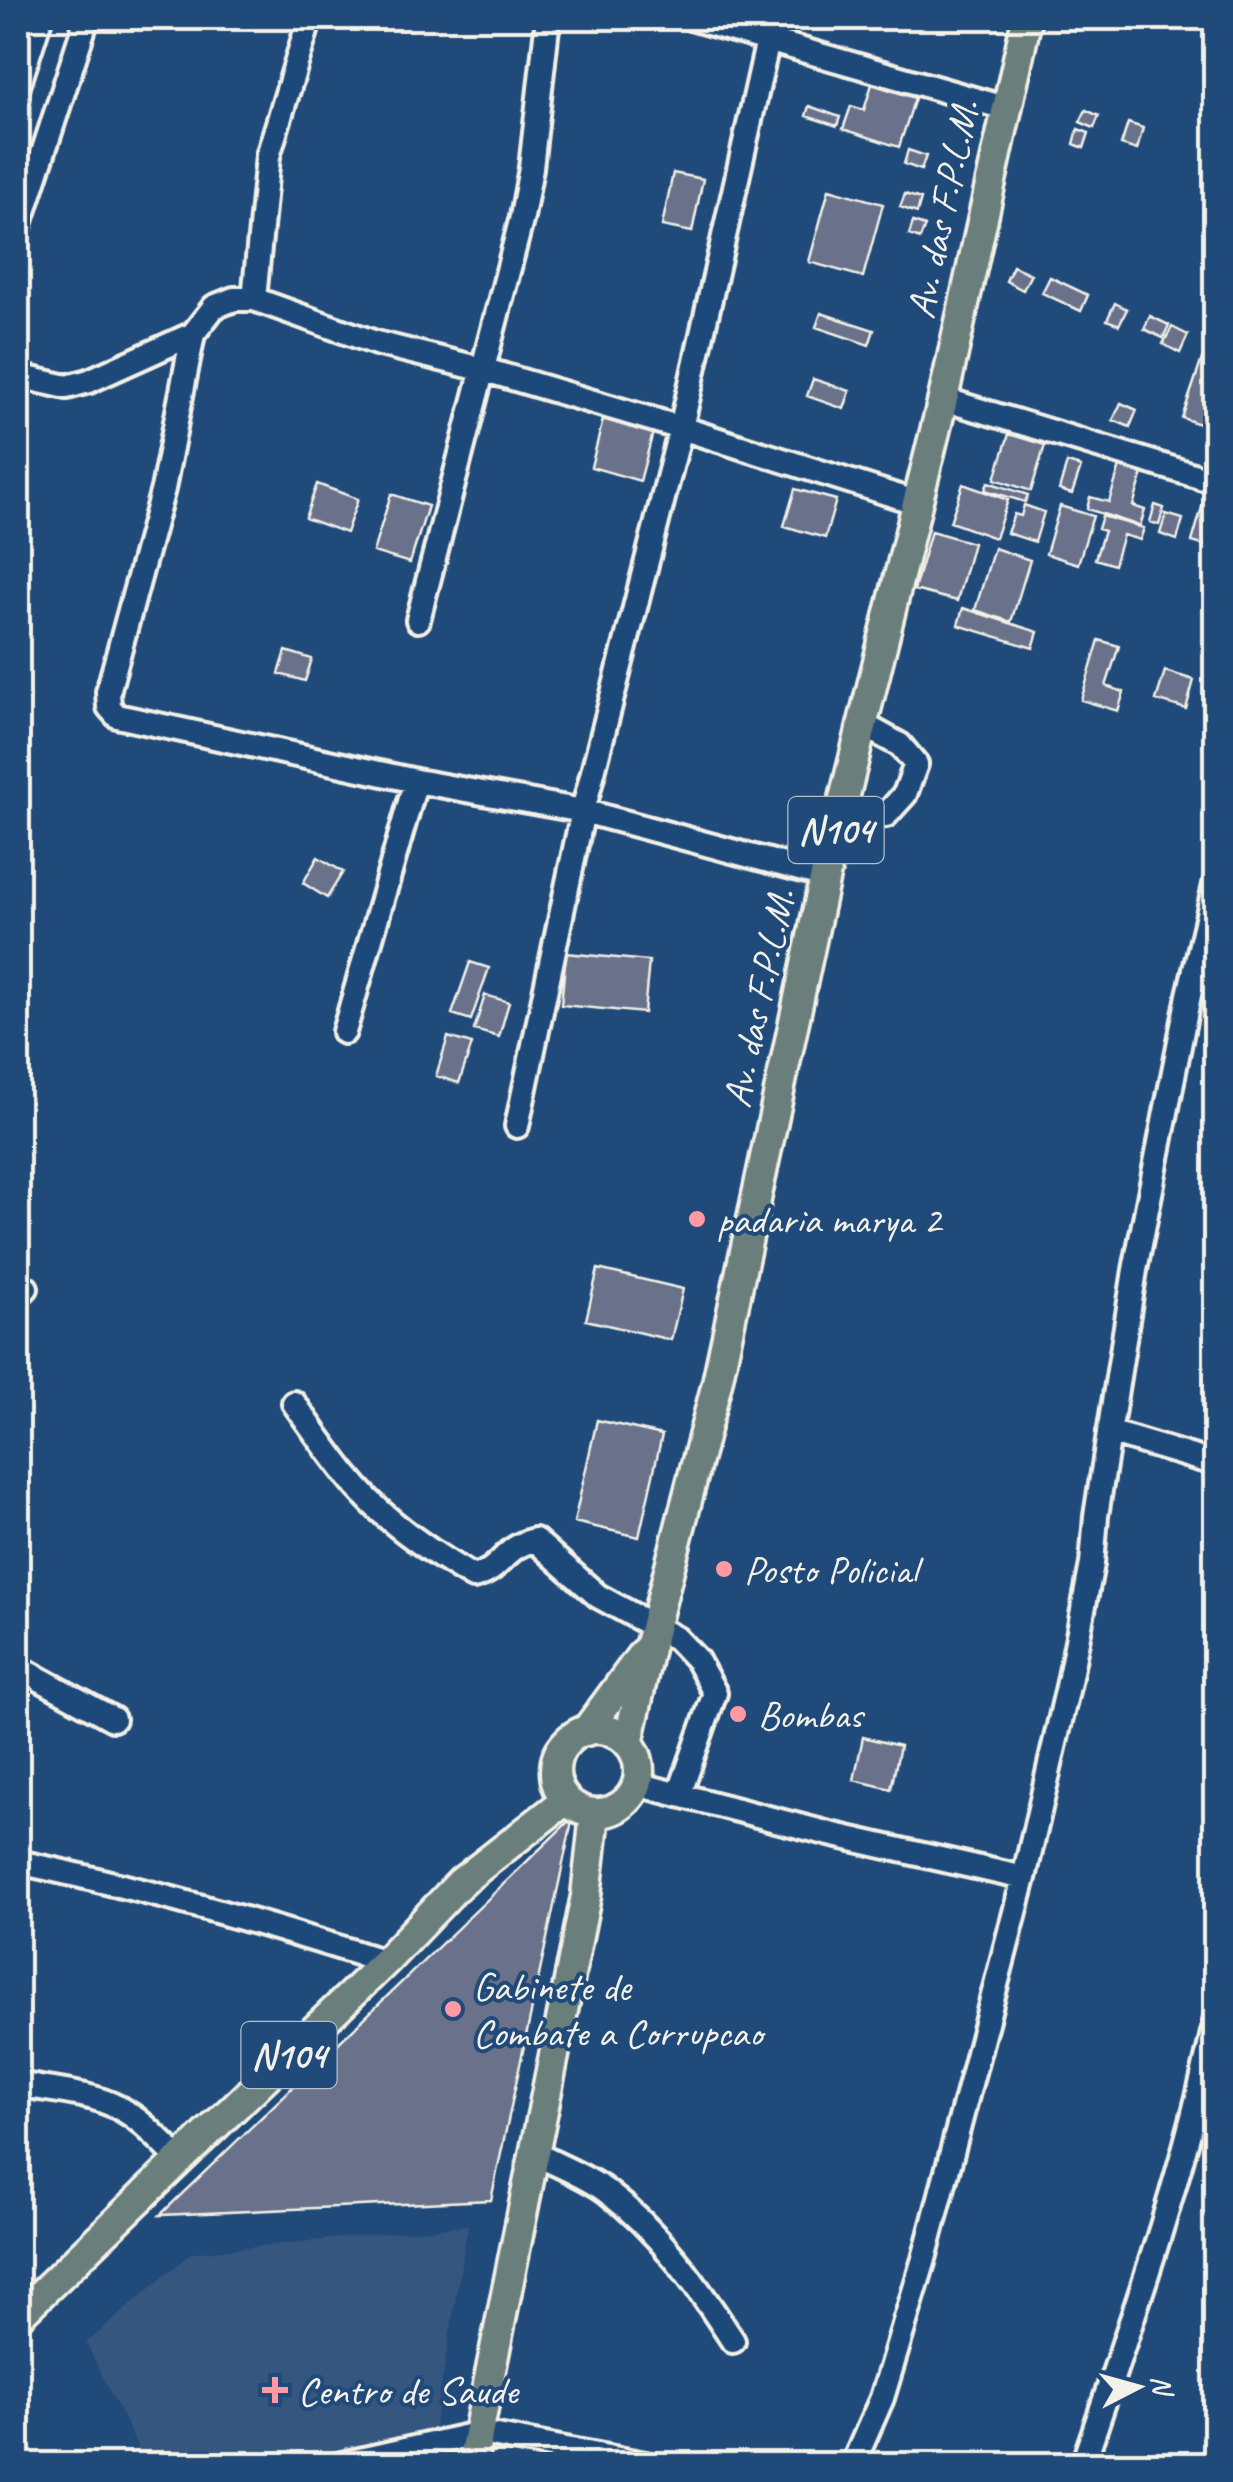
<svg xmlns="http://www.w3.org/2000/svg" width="1233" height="2482" font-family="Caveat,sans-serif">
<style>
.built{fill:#35567f}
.building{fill:#69718b;stroke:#f4f1e8;stroke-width:2.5}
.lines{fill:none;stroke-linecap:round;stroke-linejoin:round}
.minor-casing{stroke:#f4f1e8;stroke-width:30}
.major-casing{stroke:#f4f1e8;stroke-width:35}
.minor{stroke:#1f4a7a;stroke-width:22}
.major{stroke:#6a7f7c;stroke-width:28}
.poi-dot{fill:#ff9aa2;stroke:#1f4a7a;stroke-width:4}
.labels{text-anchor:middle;stroke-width:8;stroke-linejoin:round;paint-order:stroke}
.shield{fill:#1f4a7a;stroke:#b4bfc7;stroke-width:2.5}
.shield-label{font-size:38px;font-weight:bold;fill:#f4f1e8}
.street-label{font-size:40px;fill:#f4f1e8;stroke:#1f4a7a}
.poi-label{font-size:40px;fill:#f4f1e8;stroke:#1f4a7a;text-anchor:start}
</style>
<rect width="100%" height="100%" fill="#1f4a7a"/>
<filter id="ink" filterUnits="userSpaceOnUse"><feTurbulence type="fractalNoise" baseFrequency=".01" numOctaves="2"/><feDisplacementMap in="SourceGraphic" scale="20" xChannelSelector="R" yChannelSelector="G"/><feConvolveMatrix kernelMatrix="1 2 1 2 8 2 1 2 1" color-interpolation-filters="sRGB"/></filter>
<g filter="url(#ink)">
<!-- built -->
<path class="built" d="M468,2225l-35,211 -131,28h-156l-60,-121 105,-90z"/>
<!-- building -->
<path class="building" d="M18,18h9l-9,29z
M872,84l43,14 -16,49 -56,-18 8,-23 13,4z
M809,106l31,11 -3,9 -31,-10z
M1086,110l13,6 -5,12 -14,-6z
M1128,123l15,5 -6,22 -16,-5z
M1078,129l11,4 -5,15 -10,-4z
M908,150l18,6 -5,14 -17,-6z
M673,173l30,6 -11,53 -30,-6z
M829,189l54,15 -20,73 -54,-15z
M905,194l16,5 -4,14 -17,-6z
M913,222l12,4 -5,13 -11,-4z
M1013,266l18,8 -8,16 -17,-9z
M1050,277l38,18 -7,16 -39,-18z
M1115,303l12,6 -8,16 -12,-5z
M821,313l53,17 -5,15 -53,-18z
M1150,316l19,9 -6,13 -19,-9z
M1172,327l16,8 -8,18 -17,-9z
M1205,350l11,3v30l-14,42 -20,-7z
M813,379l37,12 -6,18 -37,-13z
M1121,403l16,7 -7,17 -17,-7z
M1216,410v22l-9,-9 1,-6z
M604,416l50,13 -14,52 -49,-14z
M1009,434l36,11 -14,46 -36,-12z
M1067,463l14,4 -9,27 -13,-4z
M1120,466l23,7 -10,33 12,4 -5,16 -53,-17 3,-12 19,5z
M988,482l40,13 -3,7 -40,-12z
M317,484l41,15 -12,34 -41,-15z
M963,484l45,16 -13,38 -45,-16z
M795,489l41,11 -11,38 -41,-12z
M1207,490l9,3v56l-24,-7z
M391,494l37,12 -18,57 -37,-11z
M1024,505l20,7 -9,30 -28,-9 7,-19 7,2z
M1155,505l9,3 -5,17 -9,-3z
M1060,506l33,10 -15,48 -32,-10z
M1166,514l17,5 -6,21 -17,-6z
M1102,516l42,12 -4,12 -17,-5 -9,30 -19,-6 9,-28 -6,-2z
M931,531l42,12 -16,58 -43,-11z
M994,548l36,12 -19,62 -36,-12z
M963,608l75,24 -5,16 -75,-23z
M1099,640l20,6 -13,40 18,6 -6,19 -37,-11z
M286,651l26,8 -7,22 -26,-7z
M1165,671l29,9 -8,29 -30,-9z
M318,857l25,15 -16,26 -24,-15z
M566,953l83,8 -5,52 -83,-8z
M470,962l19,6 -18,52 -19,-6z
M485,995l24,7 -10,35 -25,-7z
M448,1037l24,7 -13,39 -23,-7z
M598,1269l85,20 -12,51 -85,-20z
M597,1420l65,15 -23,102 -65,-15z
M863,1737l37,9 -9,43 -37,-9z
M573,1817l-82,383 -331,15z"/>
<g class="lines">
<!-- minor casing -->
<g class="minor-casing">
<path id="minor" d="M691,18l314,90
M18,86l22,-68
M18,230l69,-212
M254,299l14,-143 42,-138
M18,376l49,11 22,-6 104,-47
M943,399l273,83
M418,620l104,-403 9,-49 17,-150
M839,820l47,-5 19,-21 11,-30 -16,-19 -38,-21
M825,876l-242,-65 -167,-30 -299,-65 -8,-9 -1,-15 55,-203 30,-155 21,-27 20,-8h20l122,44 109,27 196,58 234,74
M344,1032l72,-251
M517,1126l66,-315 98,-383 92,-410
M18,1296l8,-8
M294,1403c29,40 57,84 95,116 26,22 55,41 84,58 29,-6 29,-30 62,-37l63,56 79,43 20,21 18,33 -36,102
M1109,1432l107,32
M18,1667l95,52
M637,1784l193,50 194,44
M18,1862c124,26 246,61 367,100
M18,2084c32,7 71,8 101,24 24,12 42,34 61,52
M536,2154c23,12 50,22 70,37 54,41 91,94 127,150
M342,2464l139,-31 164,31
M853,2464l29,-66 42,-139 100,-381 45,-196 23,-118 4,-48 39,-246 54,-275 27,-114
M1083,2464c50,-147 102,-293 133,-446"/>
</g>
<!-- major casing -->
<g class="major-casing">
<path id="major" d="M555 1771a42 42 0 1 1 84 0a42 42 0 1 1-84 0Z
M586,1731l57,-78
M628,1743l22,-99 67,-261 108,-507 118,-477 84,-381
M18,2316l367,-354 76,-80 105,-82
M472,2464l114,-568 9,-82"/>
</g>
<!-- minor -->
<use href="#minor" class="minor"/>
<!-- major -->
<use href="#major" class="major"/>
</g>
</g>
<!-- markers -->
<g class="poi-dot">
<circle cx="697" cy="1219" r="10"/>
<circle cx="724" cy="1569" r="10"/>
<circle cx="738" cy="1714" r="10"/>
<circle cx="453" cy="2009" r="10"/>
<path d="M270 2375h10v10h10v10h-10v10h-10v-10h-10v-10h10z"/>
</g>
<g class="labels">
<!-- shield labels -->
<g class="shield">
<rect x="788.5" y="797" width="95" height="66" rx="8"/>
<rect x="241.5" y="2022" width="95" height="66" rx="8"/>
</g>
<g class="shield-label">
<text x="836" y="843">N104</text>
<text x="289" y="2068">N104</text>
</g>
<!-- street labels -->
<g class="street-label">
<text transform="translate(942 209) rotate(-78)" y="14">Av. das F.P.L.M.</text>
<text transform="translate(758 998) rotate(-78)" y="14">Av. das F.P.L.M.</text>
</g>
<!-- poi labels -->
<g class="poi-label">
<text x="717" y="1233">padaria marya 2</text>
<text x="744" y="1583">Posto Policial</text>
<text x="758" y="1728">Bombas</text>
<text x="473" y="2000">Gabinete de<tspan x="473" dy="46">Combate a Corrupcao</tspan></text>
<text x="298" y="2404">Centro de Saude</text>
</g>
</g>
<!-- margin -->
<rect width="1233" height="2482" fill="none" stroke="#1f4a7a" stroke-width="60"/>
<rect x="30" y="30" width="1173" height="2422" fill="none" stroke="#f4f1e8" stroke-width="4" filter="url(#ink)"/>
<!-- north arrow -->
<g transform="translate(1138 2387) rotate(84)" stroke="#1f4a7a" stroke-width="8" paint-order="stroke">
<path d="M0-8L18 38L0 25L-18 38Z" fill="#f4f1e8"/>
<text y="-15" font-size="28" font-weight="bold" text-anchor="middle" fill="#f4f1e8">N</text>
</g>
</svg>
